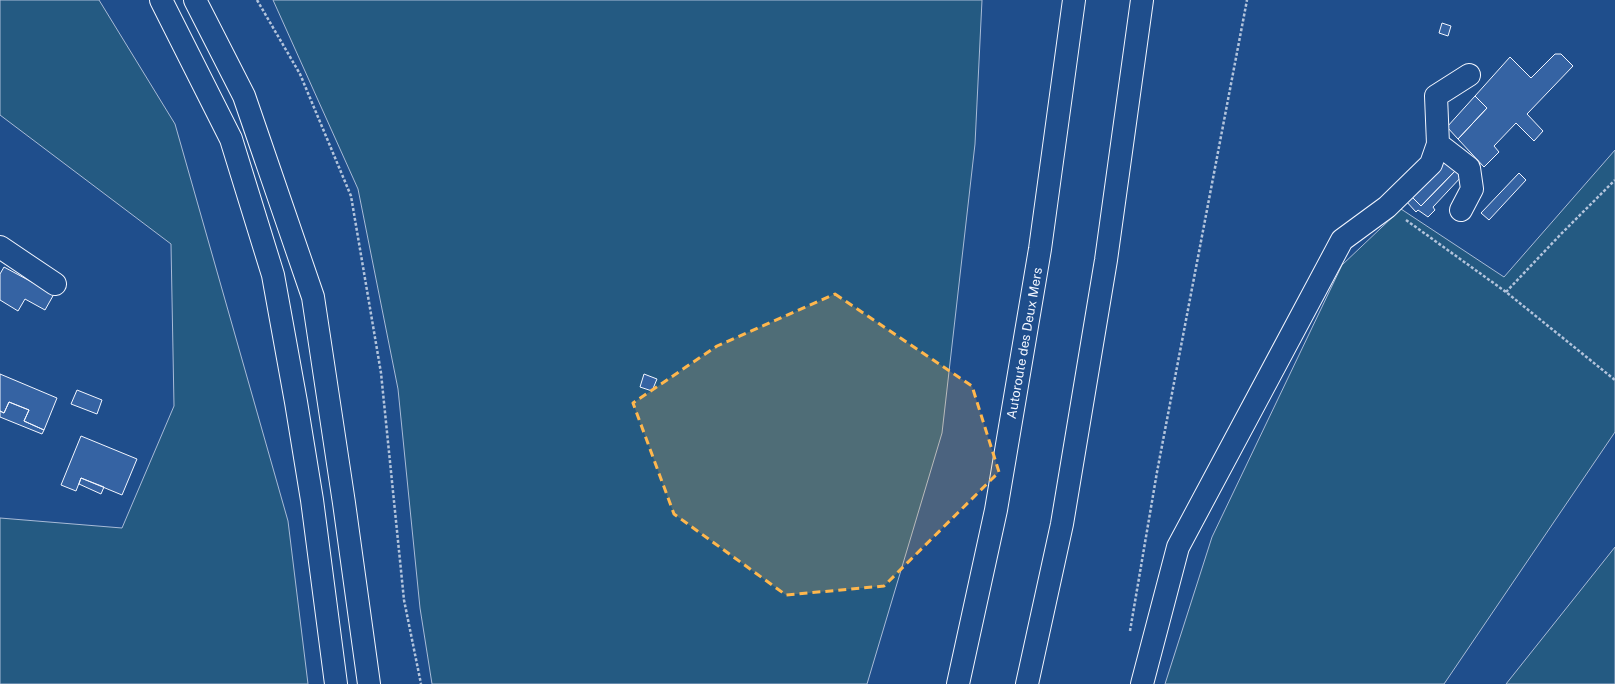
<svg xmlns="http://www.w3.org/2000/svg" width="1615" height="684" font-family="'Public Sans',sans-serif">
<style>
.green{fill:#245a82;stroke:#a8bbd7}
.building{fill:#3563a3;stroke:#f2f6ff}
.lines{fill:none;stroke-linecap:round;stroke-linejoin:round}
.minor-casing{stroke:#f2f6ff;stroke-width:24}
.major-casing{stroke:#f2f6ff;stroke-width:24}
.highway-casing{stroke:#f2f6ff;stroke-width:24}
.path{stroke:#b3c4dc;stroke-width:2.5;stroke-dasharray:3 2;stroke-linecap:butt}
.minor{stroke:#1f4e8c;stroke-width:22}
.major{stroke:#1f4e8c;stroke-width:22}
.highway{stroke:#1f4e8c;stroke-width:22}
.marked{fill:#ffb74d;fill-opacity:0.2;stroke:#ffb74d;stroke-width:3;stroke-dasharray:8 5;stroke-linejoin:round}
.labels{text-anchor:middle;stroke-width:3;stroke-linejoin:round;paint-order:stroke}
.street-label{font-size:13px;fill:#f2f6ff;stroke:#1f4e8c}
</style>
<rect width="100%" height="100%" fill="#1f4e8c"/>
<!-- green -->
<path class="green" d="M0,0h99l76,124 113,397 20,163h-308v-166l122,10 52,-122 -3,-162 -171,-129z
M273,0h709l-7,144 -33,289 -75,251h-435l-12,-76 -22,-219 -40,-200z
M1615,150v282l-171,252h-279l47,-147 130,-272 59,-56 103,68z
M1615,547v137h-109z"/>
<!-- building -->
<path class="building" d="M1442,23l9,3 -3,10 -9,-3z
M1555,54h6l12,12 -46,48 16,17 -9,10 -18,-18 -22,23 5,6 -15,15 -26,-28 29,-31 -12,-12 35,-39 21,21z
M1475,96l12,12 -29,31 -11,-12z
M1445,159l11,11 -35,36 -11,-11z
M1456,170l6,6 -29,31 2,3 -7,7 -10,-7 -2,2 -11,-12 5,-5 11,11z
M1519,173l7,7 -37,40 -8,-7z
M4,267l50,27 -9,16 -20,-11 -7,12 -18,-11v-26z
M0,374l57,24 -13,32 -20,-9 5,-11 -20,-8 -5,11 -4,-2z
M644,374l13,5 -5,12 -12,-4z
M77,390l25,10 -5,14 -26,-10z
M9,402l20,8 -5,11 20,9 -2,4 -42,-17v-6l4,2z
M81,436l56,23 -15,36 -41,-17 -5,13 -15,-6z
M81,478l23,9 -3,7 -22,-10z"/>
<g class="lines">
<!-- minor casing -->
<g class="minor-casing">
<path id="minor" d="M1438,144l31,24 3,21 -11,21
M0,247l55,37
M1142,684l36,-137 164,-307 45,-33 44,-43 7,-20 -2,-48 33,-21"/>
</g>
<!-- major casing -->
<g class="major-casing">
<path id="major" d="M161,0l70,139 42,136 23,127 16,98 24,184
M195,0l49,96 69,201 31,206 25,181"/>
</g>
<!-- highway casing -->
<g class="highway-casing">
<path id="highway" d="M958,684l38,-174 44,-261 34,-249
M1027,684l35,-160 44,-264 36,-260"/>
</g>
<!-- path -->
<path class="path" d="M257,0l43,74 51,122 30,177 23,227 17,84
M1406,220l100,72 109,88
M1506,292l55,-58 54,-54
M1130,631l27,-159 90,-472"/>
<!-- minor -->
<use href="#minor" class="minor"/>
<!-- major -->
<use href="#major" class="major"/>
<!-- highway -->
<use href="#highway" class="highway"/>
</g>
<!-- marked area -->
<path class="marked" d="M835,294l137,92 27,86 -115,114 -98,9 -112,-81 -41,-111 84,-57z"/>
<g class="labels">
<!-- street labels -->
<g class="street-label">
<text transform="translate(1024 343) rotate(-80)" y="5">Autoroute des Deux Mers</text>
</g>
</g>
</svg>
